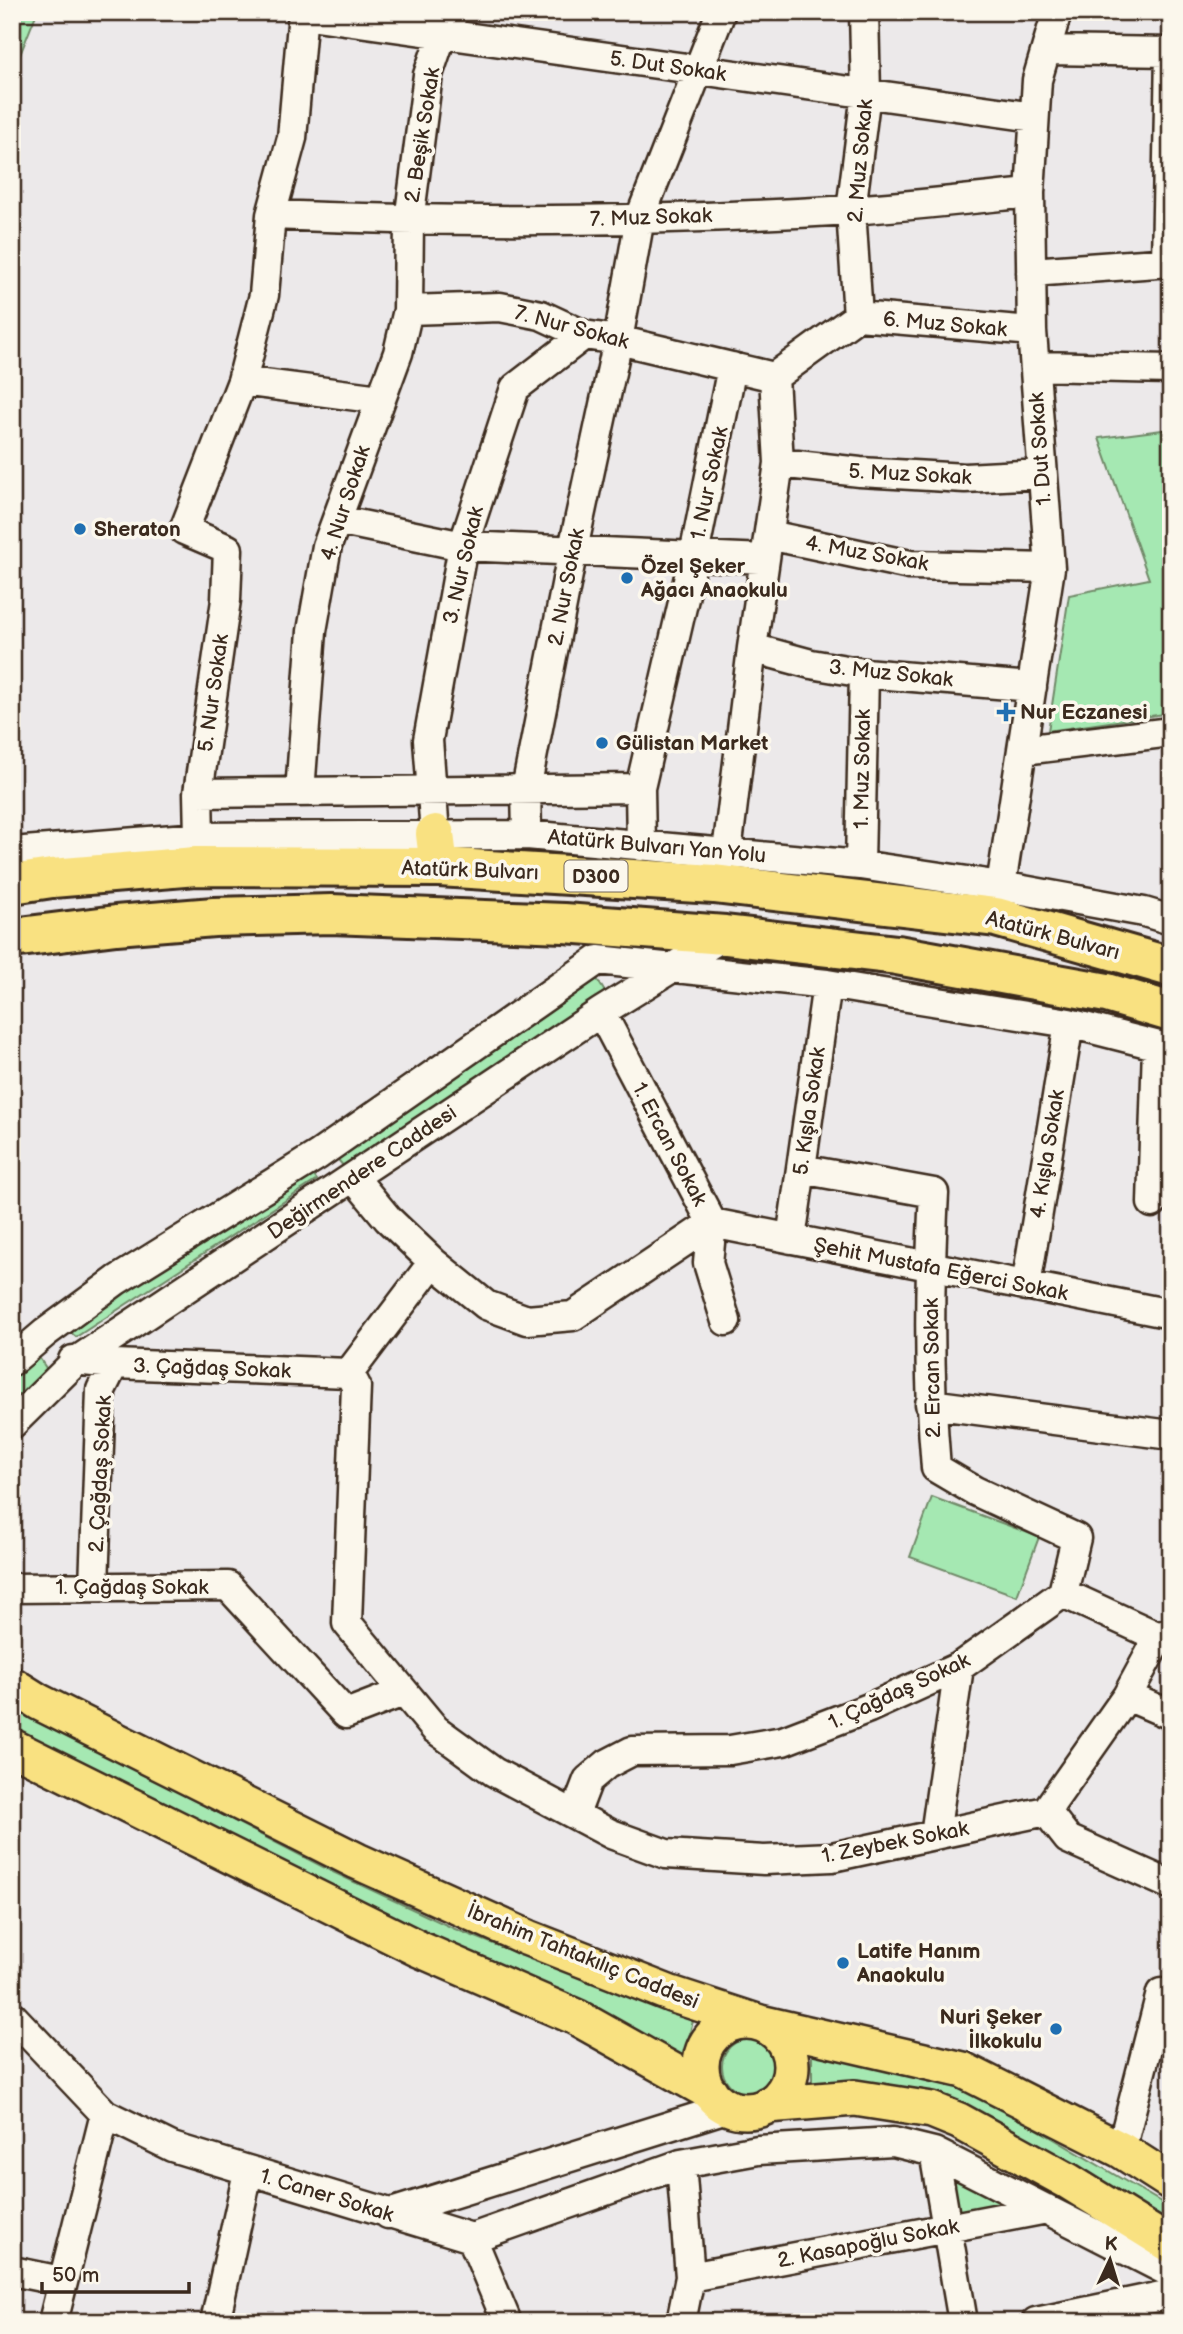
<svg xmlns="http://www.w3.org/2000/svg" width="1183" height="2334" font-family="'Balsamiq Sans',sans-serif">
<style>
.green{fill:#a5e8b2;stroke:#708968;stroke-width:2}
.lines{fill:none;stroke-linecap:round;stroke-linejoin:round}
.minor-casing{stroke:#3b2a1e;stroke-width:33}
.major-casing{stroke:#3b2a1e;stroke-width:40}
.highway-casing{stroke:#3b2a1e;stroke-width:44}
.minor{stroke:#fbf7ec;stroke-width:28}
.major{stroke:#f9e181;stroke-width:35}
.highway{stroke:#f9e181;stroke-width:38}
.poi-dot{fill:#1f6fb2;stroke:#fbf7ec;stroke-width:2.5}
.labels{text-anchor:middle;stroke-width:7;stroke-linejoin:round;paint-order:stroke}
.shield{fill:#fbf7ec;stroke:#75685c;stroke-width:2}
.shield-label{font-size:19px;font-weight:bold;fill:#3b2a1e}
.street-label{font-size:21px;fill:#3b2a1e;stroke:#fbf7ec}
.poi-label{font-size:21px;font-weight:bold;fill:#3b2a1e;stroke:#fbf7ec;text-anchor:start}
</style>
<rect width="100%" height="100%" fill="#ece9ea"/>
<filter id="ink" filterUnits="userSpaceOnUse"><feTurbulence type="fractalNoise" baseFrequency=".0143" numOctaves="2"/><feDisplacementMap in="SourceGraphic" scale="14" xChannelSelector="R" yChannelSelector="G"/><feConvolveMatrix kernelMatrix="1 2 1 2 8 2 1 2 1" color-interpolation-filters="sRGB"/></filter>
<g filter="url(#ink)">
<!-- green -->
<path class="green" d="M12,12h25l-25,63z
M1171,429v284l-123,18 21,-136 80,-16 -50,-141z
M597,979l8,13 -3,6 -258,169 -10,-12 104,-65z
M310,1171l7,9 -241,157 -8,-7z
M38,1356l8,12 -1,4 -33,30v-24l22,-20z
M932,1497l107,40 -22,59 -107,-39z
M12,1703l13,10 308,159 122,57 238,92 -10,37 -252,-119 -419,-207z
M722 2066a27 27 0 1 1 54 0a27 27 0 1 1-54 0Z
M812,2053l152,36 22,10 185,109v18l-51,-33 -308,-108z
M951,2173l62,29 -54,11z"/>
<g class="lines">
<!-- minor casing -->
<g class="minor-casing">
<path id="minor" d="M302,14l732,103
M1047,50l124,2
M271,215c193,8 387,7 579,-5 60,-4 121,-11 180,-17
M1166,262l4,-210
M1031,272l140,-10
M408,310l92,-3 41,8 43,20 34,5 156,37
M858,316l174,15
M1035,366l136,3
M242,381l138,18
M779,463l81,9 105,6 77,-4
M337,520l126,26 302,13
M769,535l141,30 140,3
M752,648l59,16 53,9 168,14
M1023,750l148,-18
M300,792l12,-161 15,-85 71,-193 10,-43 1,-89 19,-146 14,-41 12,-22
M198,793l442,-5
M435,834l-7,-94 35,-194 52,-158 69,-53
M527,835l-1,-46 47,-240 45,-209 22,-122 81,-206
M199,837l-1,-44 28,-193 2,-51 -44,-19 58,-149 22,-86 7,-80 21,-77 11,-126
M641,846l-1,-58 54,-233 38,-188
M12,852l187,-15 328,-2 333,30 141,21 143,26 27,8
M727,852l25,-204 27,-185 -5,-86 84,-61 -7,-106 15,-117 -2,-81
M860,865l4,-192
M998,905l52,-337 -18,-237 -2,-138 7,-113 20,-68
M598,960l229,24 242,39 102,26
M601,1012l111,211 -4,40 18,58
M354,1178l34,41 45,43 53,43 41,15 46,-4 139,-93 459,91
M1152,1203l5,-157
M791,1239l36,-255
M1026,1286l43,-263
M73,1360l41,4 235,9
M12,1361l33,-28 72,-53 201,-125 280,-195
M349,1373l7,13 -9,237 88,106 59,43 117,62 55,20 98,6 68,-3 214,-46 81,-115 32,-59 12,-5
M349,1373l84,-111
M930,1404l241,31
M12,1424l63,-62 526,-350 124,-77
M94,1586l7,-196 13,-26
M12,1588l216,-2 118,128 57,-22
M1063,1593l96,44
M1127,1696l44,19
M1046,1811l22,28 103,46
M575,1814l13,-34 19,-16 25,-13 98,-1 53,-9 86,-33 90,-41 104,-74 13,-55 -101,-47 -39,-23c-8,-91 -7,-183 -2,-275l-133,-24
M935,1835l24,-168
M12,2016l93,98 67,33 300,91 209,-74 77,-14 135,-8 41,10 237,121
M1121,2150l40,-157 10,3
M934,2152l29,170
M388,2214l342,-107
M472,2238l35,84
M12,2271l49,10
M690,2277l357,-68
M53,2322l52,-208
M215,2322l33,-150
M681,2322l9,-45 -9,-113
M1036,2322l135,-28"/>
</g>
<!-- major casing -->
<g class="major-casing">
<path id="major" d="M12,1685l27,17 318,159 171,77 143,56 89,29 203,47 158,80 50,32
M12,1747l407,202 157,68 134,75
M701 2066a45 45 0 1 1 90 0a45 45 0 1 1-90 0Z
M767,2105l88,-7 77,12 27,11 109,60 103,64"/>
</g>
<!-- highway casing -->
<g class="highway-casing">
<path id="highway" d="M435,834l4,33
M12,884l40,-6 144,-12 243,1 275,17 282,33 175,50
M12,938l104,-13 98,-8 117,-3 233,9 161,12 172,20 210,38 64,19"/>
</g>
<!-- minor -->
<use href="#minor" class="minor"/>
<!-- major -->
<use href="#major" class="major"/>
<!-- highway -->
<use href="#highway" class="highway"/>
</g>
</g>
<!-- markers -->
<g class="poi-dot">
<circle cx="80" cy="529" r="7"/>
<circle cx="627" cy="578" r="7"/>
<path d="M1002.5 701.5h7v7h7v7h-7v7h-7v-7h-7v-7h7z"/>
<circle cx="602" cy="743" r="7"/>
<circle cx="843" cy="1963" r="7"/>
<circle cx="1056" cy="2029" r="7"/>
</g>
<g class="labels">
<!-- shield labels -->
<rect class="shield" x="564.5" y="860.5" width="63" height="31" rx="5"/>
<g class="shield-label">
<text x="596" y="883">D300</text>
</g>
<!-- street labels -->
<g class="street-label">
<text transform="translate(668 66) rotate(8)" y="7">5. Dut Sokak</text>
<text transform="translate(422 135) rotate(-81)" y="7">2. Beşik Sokak</text>
<text transform="translate(860 161) rotate(-85)" y="7">2. Muz Sokak</text>
<text transform="translate(651 217) rotate(-2)" y="7">7. Muz Sokak</text>
<text transform="translate(945 324) rotate(5)" y="7">6. Muz Sokak</text>
<text transform="translate(572 327) rotate(15)" y="7">7. Nur Sokak</text>
<text transform="translate(1040 449) rotate(-94)" y="7">1. Dut Sokak</text>
<text transform="translate(910 474) rotate(3)" y="7">5. Muz Sokak</text>
<text transform="translate(709 483) rotate(-78)" y="7">1. Nur Sokak</text>
<text transform="translate(345 503) rotate(-72)" y="7">4. Nur Sokak</text>
<text transform="translate(867 553) rotate(10)" y="7">4. Muz Sokak</text>
<text transform="translate(463 565) rotate(-77)" y="7">3. Nur Sokak</text>
<text transform="translate(566 587) rotate(-79)" y="7">2. Nur Sokak</text>
<text transform="translate(891 673) rotate(6)" y="7">3. Muz Sokak</text>
<text transform="translate(213 693) rotate(-82)" y="7">5. Nur Sokak</text>
<text transform="translate(862 769) rotate(-89)" y="7">1. Muz Sokak</text>
<text transform="translate(657 846) rotate(5)" y="7">Atatürk Bulvarı Yan Yolu</text>
<text transform="translate(470 870) rotate(2)" y="7">Atatürk Bulvarı</text>
<text transform="translate(1053 935) rotate(15)" y="7">Atatürk Bulvarı</text>
<text transform="translate(809 1111) rotate(-82)" y="7">5. Kışla Sokak</text>
<text transform="translate(670 1144) rotate(62)" y="7">1. Ercan Sokak</text>
<text transform="translate(1047 1154) rotate(-81)" y="7">4. Kışla Sokak</text>
<text transform="translate(362 1172) rotate(-34)" y="7">Değirmendere Caddesi</text>
<text transform="translate(941 1269) rotate(11)" y="7">Şehit Mustafa Eğerci Sokak</text>
<text transform="translate(212 1368) rotate(2)" y="7">3. Çağdaş Sokak</text>
<text transform="translate(932 1368) rotate(-91)" y="7">2. Ercan Sokak</text>
<text transform="translate(100 1474) rotate(-87)" y="7">2. Çağdaş Sokak</text>
<text x="132" y="1594">1. Çağdaş Sokak</text>
<text transform="translate(899 1691) rotate(-25)" y="7">1. Çağdaş Sokak</text>
<text transform="translate(895 1842) rotate(-11)" y="7">1. Zeybek Sokak</text>
<text transform="translate(583 1956) rotate(22)" y="7">İbrahim Tahtakılıç Caddesi</text>
<text transform="translate(327 2195) rotate(17)" y="7">1. Caner Sokak</text>
<text transform="translate(868 2243) rotate(-11)" y="7">2. Kasapoğlu Sokak</text>
</g>
<!-- poi labels -->
<g class="poi-label">
<text x="94" y="536">Sheraton</text>
<text x="641" y="573">Özel Şeker<tspan x="641" dy="24">Ağacı Anaokulu</tspan></text>
<text x="1020" y="719">Nur Eczanesi</text>
<text x="616" y="750">Gülistan Market</text>
<text x="857" y="1958">Latife Hanım<tspan x="857" dy="24">Anaokulu</tspan></text>
<text x="1042" y="2024" text-anchor="end">Nuri Şeker<tspan x="1042" dy="24">İlkokulu</tspan></text>
</g>
</g>
<!-- margin -->
<rect width="1183" height="2334" fill="none" stroke="#fbf7ec" stroke-width="42"/>
<rect x="21" y="21" width="1141" height="2292" fill="none" stroke="#3b2a1e" stroke-width="2.5" filter="url(#ink)"/>
<!-- north arrow -->
<g transform="translate(1110 2260) rotate(4)" stroke="#fbf7ec" stroke-width="5" paint-order="stroke">
<path d="M0-5L12 26L0 18L-12 26Z" fill="#3b2a1e"/>
<text y="-10" font-size="19" font-weight="bold" text-anchor="middle" fill="#3b2a1e">K</text>
</g>
<!-- scale -->
<path d="M42 2282v10h147v-10" fill="none" stroke="#3b2a1e" stroke-width="3.5"/>
<text x="52" y="2282" font-size="21" fill="#3b2a1e" stroke="#fbf7ec" stroke-width="5" paint-order="stroke">50 m</text>
</svg>
